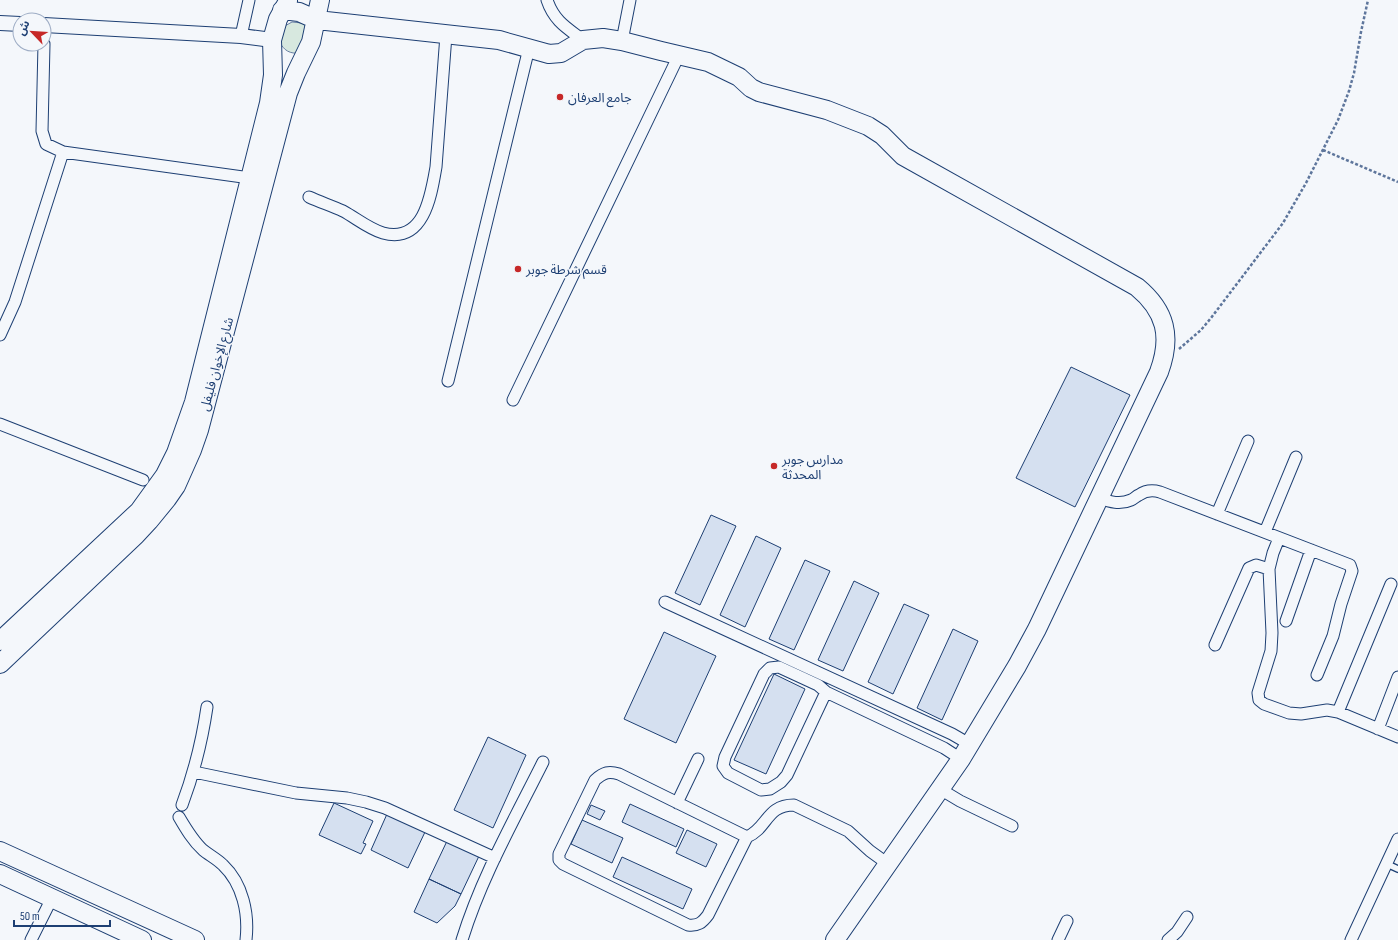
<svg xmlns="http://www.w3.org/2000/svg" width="1398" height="940" font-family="'Sofia Sans Condensed','Noto Sans Arabic',sans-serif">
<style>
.green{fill:#d7e8df;stroke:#687fa3}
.building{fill:#d5e0f0;stroke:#1d3f73}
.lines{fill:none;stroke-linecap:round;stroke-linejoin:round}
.service-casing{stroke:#1d3f73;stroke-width:8}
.minor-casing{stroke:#1d3f73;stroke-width:13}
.tertiary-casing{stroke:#1d3f73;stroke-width:16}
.primary-casing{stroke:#1d3f73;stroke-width:20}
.path{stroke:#5e769c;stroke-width:2.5;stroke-dasharray:3 2;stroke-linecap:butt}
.service{stroke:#f4f7fb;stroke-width:5.5}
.minor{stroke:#f4f7fb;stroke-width:11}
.tertiary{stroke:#f4f7fb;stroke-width:14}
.primary{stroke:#f4f7fb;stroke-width:18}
.poi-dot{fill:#c62828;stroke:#f4f7fb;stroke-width:1.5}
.labels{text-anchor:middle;stroke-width:3;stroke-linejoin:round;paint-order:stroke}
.poi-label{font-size:13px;fill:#1d3f73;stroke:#f4f7fb;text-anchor:start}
.street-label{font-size:13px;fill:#1d3f73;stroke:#f4f7fb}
</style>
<rect width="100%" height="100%" fill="#f4f7fb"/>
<!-- green -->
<path class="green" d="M292,22l10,1 4,3 -6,27c-10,1 -16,-2 -21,-12l4,-14z"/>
<!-- building -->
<path class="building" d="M1071,367l59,28 -55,112 -59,-29z
M711,515l25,11 -36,79 -25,-12z
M756,536l25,12 -36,79 -25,-12z
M805,560l25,11 -36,79 -25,-11z
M854,581l25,12 -36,78 -25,-11z
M904,604l25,11 -36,79 -25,-12z
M953,629l25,12 -36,79 -25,-12z
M664,632l52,24 -40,87 -52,-24z
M774,674l31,15 -39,85 -32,-14z
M488,737l38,18 -33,73 -39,-18z
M334,803l39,18 -10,22 3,1 -5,10 -42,-19z
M630,804l54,25 -8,18 -54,-25z
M591,805l14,6 -5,9 -13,-6z
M387,814l38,18 -17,36 -37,-18z
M582,820l41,18 -11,25 -41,-19z
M687,830l30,14 -11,23 -30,-14z
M447,841l32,15 -18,38 -32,-15z
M622,857l70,32 -9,20 -70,-32z
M429,879l32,15 -6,12 -18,17 -23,-11z"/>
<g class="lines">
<!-- service casing -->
<g class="service-casing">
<path id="service" d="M1387,864l11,5"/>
</g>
<!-- minor casing -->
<g class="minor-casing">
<path id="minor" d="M547,0c7,21 20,28 36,40
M241,36l8,-36
M622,41l8,-41
M44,44l-2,87 4,13 17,8 187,26
M309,197c11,5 23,9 34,14 13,7 26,18 40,22 41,11 48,-37 53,-66l10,-132
M0,335l15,-33 48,-150
M448,381l81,-333
M513,400l166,-345
M0,424l143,56
M1100,498c10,4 20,7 31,2 3,-1 5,-4 8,-5 7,-5 14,-5 21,-3l190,73 2,6 -11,33 -8,32 -16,39
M1217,514l31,-73
M1265,532l31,-75
M1279,538l-6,15 -4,16 3,64 -1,18 -13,42 1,7 5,4 25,9 12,1 26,-4 11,2 60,25
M665,602l287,132 19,11
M1286,621l25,-71
M1215,645l34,-77 7,-3 13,4
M826,692l-39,83 -6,7 -11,7 -9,1 -33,-17 -5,-7 2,-9 39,-83 6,-6 9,-1 39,18 8,7 118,56 17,11
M1338,712l53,-128
M1378,729l20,-52
M194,772l102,21 51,5 19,4 19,6 110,50
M940,789l20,12 52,25
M677,803l21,-44
M182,805c12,-32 20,-64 25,-98
M179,817c7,12 14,24 24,33 6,5 14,9 20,15 20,19 26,49 23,75
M747,837l-128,-63c-10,-3 -15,-2 -24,6l-36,74v6l4,4 125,61c10,1 14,-2 20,-10l39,-78c21,-9 19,-32 47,-32l54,26 22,20 18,13
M31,940l21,-42
M462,940c19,-62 52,-120 81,-178
M1058,940l9,-19
M1168,940l9,-8 10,-15
M1351,940l47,-101"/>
</g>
<!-- tertiary casing -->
<g class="tertiary-casing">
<path id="tertiary" d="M0,23l20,1
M44,25l197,11 31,4"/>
</g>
<!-- primary casing -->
<g class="primary-casing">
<path id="primary" d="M282,10l17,2 18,8 182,20 50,14 12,-1 22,-13 20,-2 19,3 39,10 47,11 31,15 12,11 8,4 68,18 41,16 14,9 21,21 234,131c29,24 35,50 22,85l-122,257 -20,37 -56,93 -126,181
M0,641l139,-130 26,-36 11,-22 18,-51 75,-299 4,-28 -1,-35 6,-21 10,-18
M0,664l136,-129 13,-14 18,-22 9,-13 16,-36 7,-20 89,-337 8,-20 15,-31 9,-42
M0,851l195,89
M0,874l142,66"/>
</g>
<!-- path -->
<path class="path" d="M1323,150l75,32
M1179,349l22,-19 10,-12 72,-95 23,-40 32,-63 11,-29 5,-18 7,-41 7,-32"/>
<!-- service -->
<use href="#service" class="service"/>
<!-- minor -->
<use href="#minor" class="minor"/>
<!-- tertiary -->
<use href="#tertiary" class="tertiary"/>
<!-- primary -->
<use href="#primary" class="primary"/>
</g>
<!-- markers -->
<g class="poi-dot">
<circle cx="560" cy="97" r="4"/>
<circle cx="518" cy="269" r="4"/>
<circle cx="774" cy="466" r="4"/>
</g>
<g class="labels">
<!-- poi labels -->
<g class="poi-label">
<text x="568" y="102">جامع العرفان</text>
<text x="526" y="274">قسم شرطة جوبر</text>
<text x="782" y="464">مدارس جوبر<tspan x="782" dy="15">المحدثة</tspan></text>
</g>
<!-- street labels -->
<g class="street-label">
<text transform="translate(216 364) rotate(-75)" y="5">شارع الإخوان فليفل</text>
</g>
</g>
<!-- north arrow -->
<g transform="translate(32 32) rotate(295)"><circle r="19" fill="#f4f7fb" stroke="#9eadc5"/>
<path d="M0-3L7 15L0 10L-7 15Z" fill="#c62828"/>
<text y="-6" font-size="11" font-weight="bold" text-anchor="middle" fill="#1d3f73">ش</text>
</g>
<!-- scale -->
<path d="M14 920v6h96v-6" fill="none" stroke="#1d3f73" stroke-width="2"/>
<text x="20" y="920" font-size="12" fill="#1d3f73" stroke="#f4f7fb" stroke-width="3" paint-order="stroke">50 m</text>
</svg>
